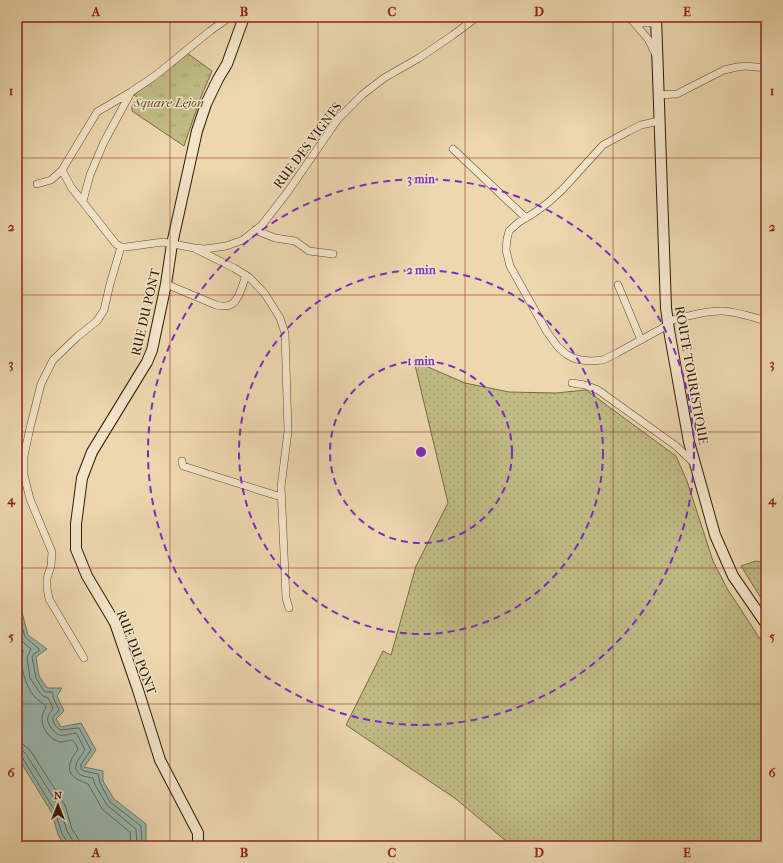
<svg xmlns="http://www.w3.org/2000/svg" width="783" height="863" font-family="'IM FELL French Canon',serif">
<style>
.grass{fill:url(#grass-dots);stroke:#786a42}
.park{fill:url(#park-tufts);stroke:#786a42}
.water{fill:#99b9b0;stroke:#6f796a}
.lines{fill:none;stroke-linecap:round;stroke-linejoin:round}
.shore{stroke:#656958;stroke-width:1}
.street-casing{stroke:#60482c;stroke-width:8}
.secondary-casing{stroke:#311900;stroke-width:12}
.street{stroke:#f3e5cb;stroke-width:7}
.secondary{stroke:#f3e5cb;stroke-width:10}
.grid{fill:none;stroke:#8f2418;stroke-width:1;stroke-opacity:0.55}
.ring{fill:none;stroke:#7b2cbf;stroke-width:2;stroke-dasharray:7 5}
.labels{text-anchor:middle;stroke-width:3;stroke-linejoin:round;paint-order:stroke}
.park-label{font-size:13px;font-style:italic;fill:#5c4a28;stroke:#f3e5cb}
.street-label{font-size:13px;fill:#311900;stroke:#f3e5cb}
.centre{fill:#7b2cbf;stroke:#f3e5cb;stroke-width:2}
.ring-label{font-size:12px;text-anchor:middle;font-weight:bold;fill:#7b2cbf;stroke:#f3e5cb;stroke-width:3;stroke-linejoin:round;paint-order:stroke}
.neatline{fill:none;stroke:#8f2418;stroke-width:1.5}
.grid-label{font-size:13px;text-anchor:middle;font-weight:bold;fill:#8f2418}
</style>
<defs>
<pattern id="grass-dots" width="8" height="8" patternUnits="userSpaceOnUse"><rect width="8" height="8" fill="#c0bc85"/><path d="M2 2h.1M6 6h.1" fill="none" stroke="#a5a171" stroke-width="1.8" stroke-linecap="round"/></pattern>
<pattern id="park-tufts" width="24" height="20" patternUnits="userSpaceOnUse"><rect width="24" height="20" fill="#c0bc85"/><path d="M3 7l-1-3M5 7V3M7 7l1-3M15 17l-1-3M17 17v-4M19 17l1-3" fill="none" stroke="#a5a171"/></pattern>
</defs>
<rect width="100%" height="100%" fill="#ecd7af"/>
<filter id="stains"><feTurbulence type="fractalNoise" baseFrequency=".005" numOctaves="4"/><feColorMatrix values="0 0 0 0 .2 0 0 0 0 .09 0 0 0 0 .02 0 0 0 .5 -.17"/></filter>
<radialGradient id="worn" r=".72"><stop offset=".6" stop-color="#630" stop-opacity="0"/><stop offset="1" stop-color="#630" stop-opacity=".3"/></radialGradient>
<!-- grass -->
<path class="grass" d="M414,361l51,22 44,9 47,1 30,-3 90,66 11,25 26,80 15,29 38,58v198h-254l-56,-47 -110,-74 37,-74 8,4 25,-89 32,-63z
M756,561l10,2v43l-25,-40z"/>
<!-- park -->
<path class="park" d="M187,53l25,18 -12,28 -16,47 -52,-35v-5l6,-8 -4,-3z"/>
<!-- water -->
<path class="water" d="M17,601h2l9,34 19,14 -11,8 3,19 8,12h15l-5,8 7,15 -8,8 5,8 20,-4 15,27 -12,17 19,4v10l11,18 32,25v22h-81l-7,-11 -6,-22 -35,-57z"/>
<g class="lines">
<!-- shore -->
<path class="shore" d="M17,610l8,27 14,12v2l-5,3 -2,3 4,21 8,13 2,1h6l1,1v4l6,13 -6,7c-1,5 3,11 8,13l17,-2h1l12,22 -10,14v5l3,2 14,3 2,9 10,19 31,24 1,20
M17,628l4,12 10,9 -4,8 3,21 10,15 3,3 5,2 5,10c-1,3 -4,5 -5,9 -1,3 0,6 2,9 8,12 12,10 25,7l2,1 8,16c-4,7 -16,18 -4,25 3,2 9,2 12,3l2,7 12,20 29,24 1,17
M17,645l6,5c-4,16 2,34 11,46 4,5 9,6 12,11 -2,4 -4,7 -4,12 0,10 9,22 19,23 3,0 10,-3 12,-1 2,1 4,6 5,8 -2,4 -6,7 -7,12 -6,14 6,19 17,23l15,26 27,22 1,14
M17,744l7,1 6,5 35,55 7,24 7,11 1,6
M17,750l6,1 3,3 34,54 7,23 6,10 1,5
M17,755h3l2,2 33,54 7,23 6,9v3"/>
<!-- street casing -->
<g class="street-casing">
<path id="street" d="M629,17l19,22 8,16
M633,20l9,3h8l6,-4
M659,95l18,-1 47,-24 13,-3 9,-1 20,2
M659,121l-18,4 -12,6 -26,14 -40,44 -14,13 -15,11 -15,9 -10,9 -2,8 -1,11 4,16 37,66 11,15 8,7 7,4 8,2 10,1 12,-1 14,-7 51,-28
M453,149l73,69
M62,170l9,17 45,57 5,3h5l37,-5 31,6 11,1 21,-3 17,-6 19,-15 27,-35 49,-71 24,-24 22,-17 35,-20 34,-23 24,-18
M37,184l14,-4 11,-10 35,-58 34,-20 25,-17 54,-44 20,-14
M83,201l7,-26 14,-33 26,-48
M255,230l20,8 20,3 14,10 24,3
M196,249l38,19 16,10 15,16 15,24 5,15 3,98 -7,56 5,111 3,10
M166,284l50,21c22,6 24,-13 30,-30
M618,285l23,55
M668,321c17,-4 38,-11 55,-10 15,1 29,6 43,10
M572,383l13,2 13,5 78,56 18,17
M182,461l1,5 98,31
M84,658l-35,-59 -2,-11v-10l4,-12 1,-14 -22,-53 -6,-24v-19l6,-28 11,-44 12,-24 24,-23 20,-16 7,-11 6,-26 11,-37"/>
</g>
<!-- secondary casing -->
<g class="secondary-casing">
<path id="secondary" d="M656,17l10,291 3,22 20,112 26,93 18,41 33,48
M198,846v-13l-38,-73 -22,-70 -23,-67 -28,-47 -11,-27v-25l6,-46 10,-26 55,-90 5,-12 14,-66 6,-40 25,-113 9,-27 12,-25 9,-15 17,-47"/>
</g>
<!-- street -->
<use href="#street" class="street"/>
<!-- secondary -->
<use href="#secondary" class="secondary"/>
</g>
<!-- grid -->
<path class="grid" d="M170,17v829M318,17v829M465,17v829M613,17v829M17,158h749M17,295h749M17,432h749M17,568h749M17,704h749"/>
<!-- distance rings -->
<g class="ring">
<circle cx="421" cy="452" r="91"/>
<circle cx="421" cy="452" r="182"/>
<circle cx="421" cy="452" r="273"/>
</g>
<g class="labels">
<!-- park labels -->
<g class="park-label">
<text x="169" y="107">Square Lejon</text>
</g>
<!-- street labels -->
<g class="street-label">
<text transform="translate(307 145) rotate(-53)" y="5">RUE DES VIGNES</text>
<text transform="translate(145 312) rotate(-77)" y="5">RUE DU PONT</text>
<text transform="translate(692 375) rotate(80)" y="5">ROUTE TOURISTIQUE</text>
<text transform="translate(137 652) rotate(69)" y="5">RUE DU PONT</text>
</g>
</g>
<circle cx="421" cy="452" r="6" class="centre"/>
<g class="ring-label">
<text x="421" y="183">3 min</text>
<text x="421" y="274">2 min</text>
<text x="421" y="365">1 min</text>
</g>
<!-- margin -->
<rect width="783" height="863" fill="none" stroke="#ecd7af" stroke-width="44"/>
<!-- north arrow -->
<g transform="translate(58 805)" stroke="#f3e5cb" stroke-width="3" paint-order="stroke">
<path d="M0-3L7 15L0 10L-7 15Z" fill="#311900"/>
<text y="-6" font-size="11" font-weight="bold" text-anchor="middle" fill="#311900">N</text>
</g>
<rect x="22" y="22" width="739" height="819" class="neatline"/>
<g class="grid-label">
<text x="96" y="16">A</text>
<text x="244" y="16">B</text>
<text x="392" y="16">C</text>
<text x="539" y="16">D</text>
<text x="687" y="16">E</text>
<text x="11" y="95">1</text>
<text x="772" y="95">1</text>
<text x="11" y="231">2</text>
<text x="772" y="231">2</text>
<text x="11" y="368">3</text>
<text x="772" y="368">3</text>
<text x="11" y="504">4</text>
<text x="772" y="504">4</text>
<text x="11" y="641">5</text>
<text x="772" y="641">5</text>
<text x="11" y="777">6</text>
<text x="772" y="777">6</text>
<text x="96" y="857">A</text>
<text x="244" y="857">B</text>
<text x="392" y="857">C</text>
<text x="539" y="857">D</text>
<text x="687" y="857">E</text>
</g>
<rect width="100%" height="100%" filter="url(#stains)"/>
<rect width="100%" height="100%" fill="url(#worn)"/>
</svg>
